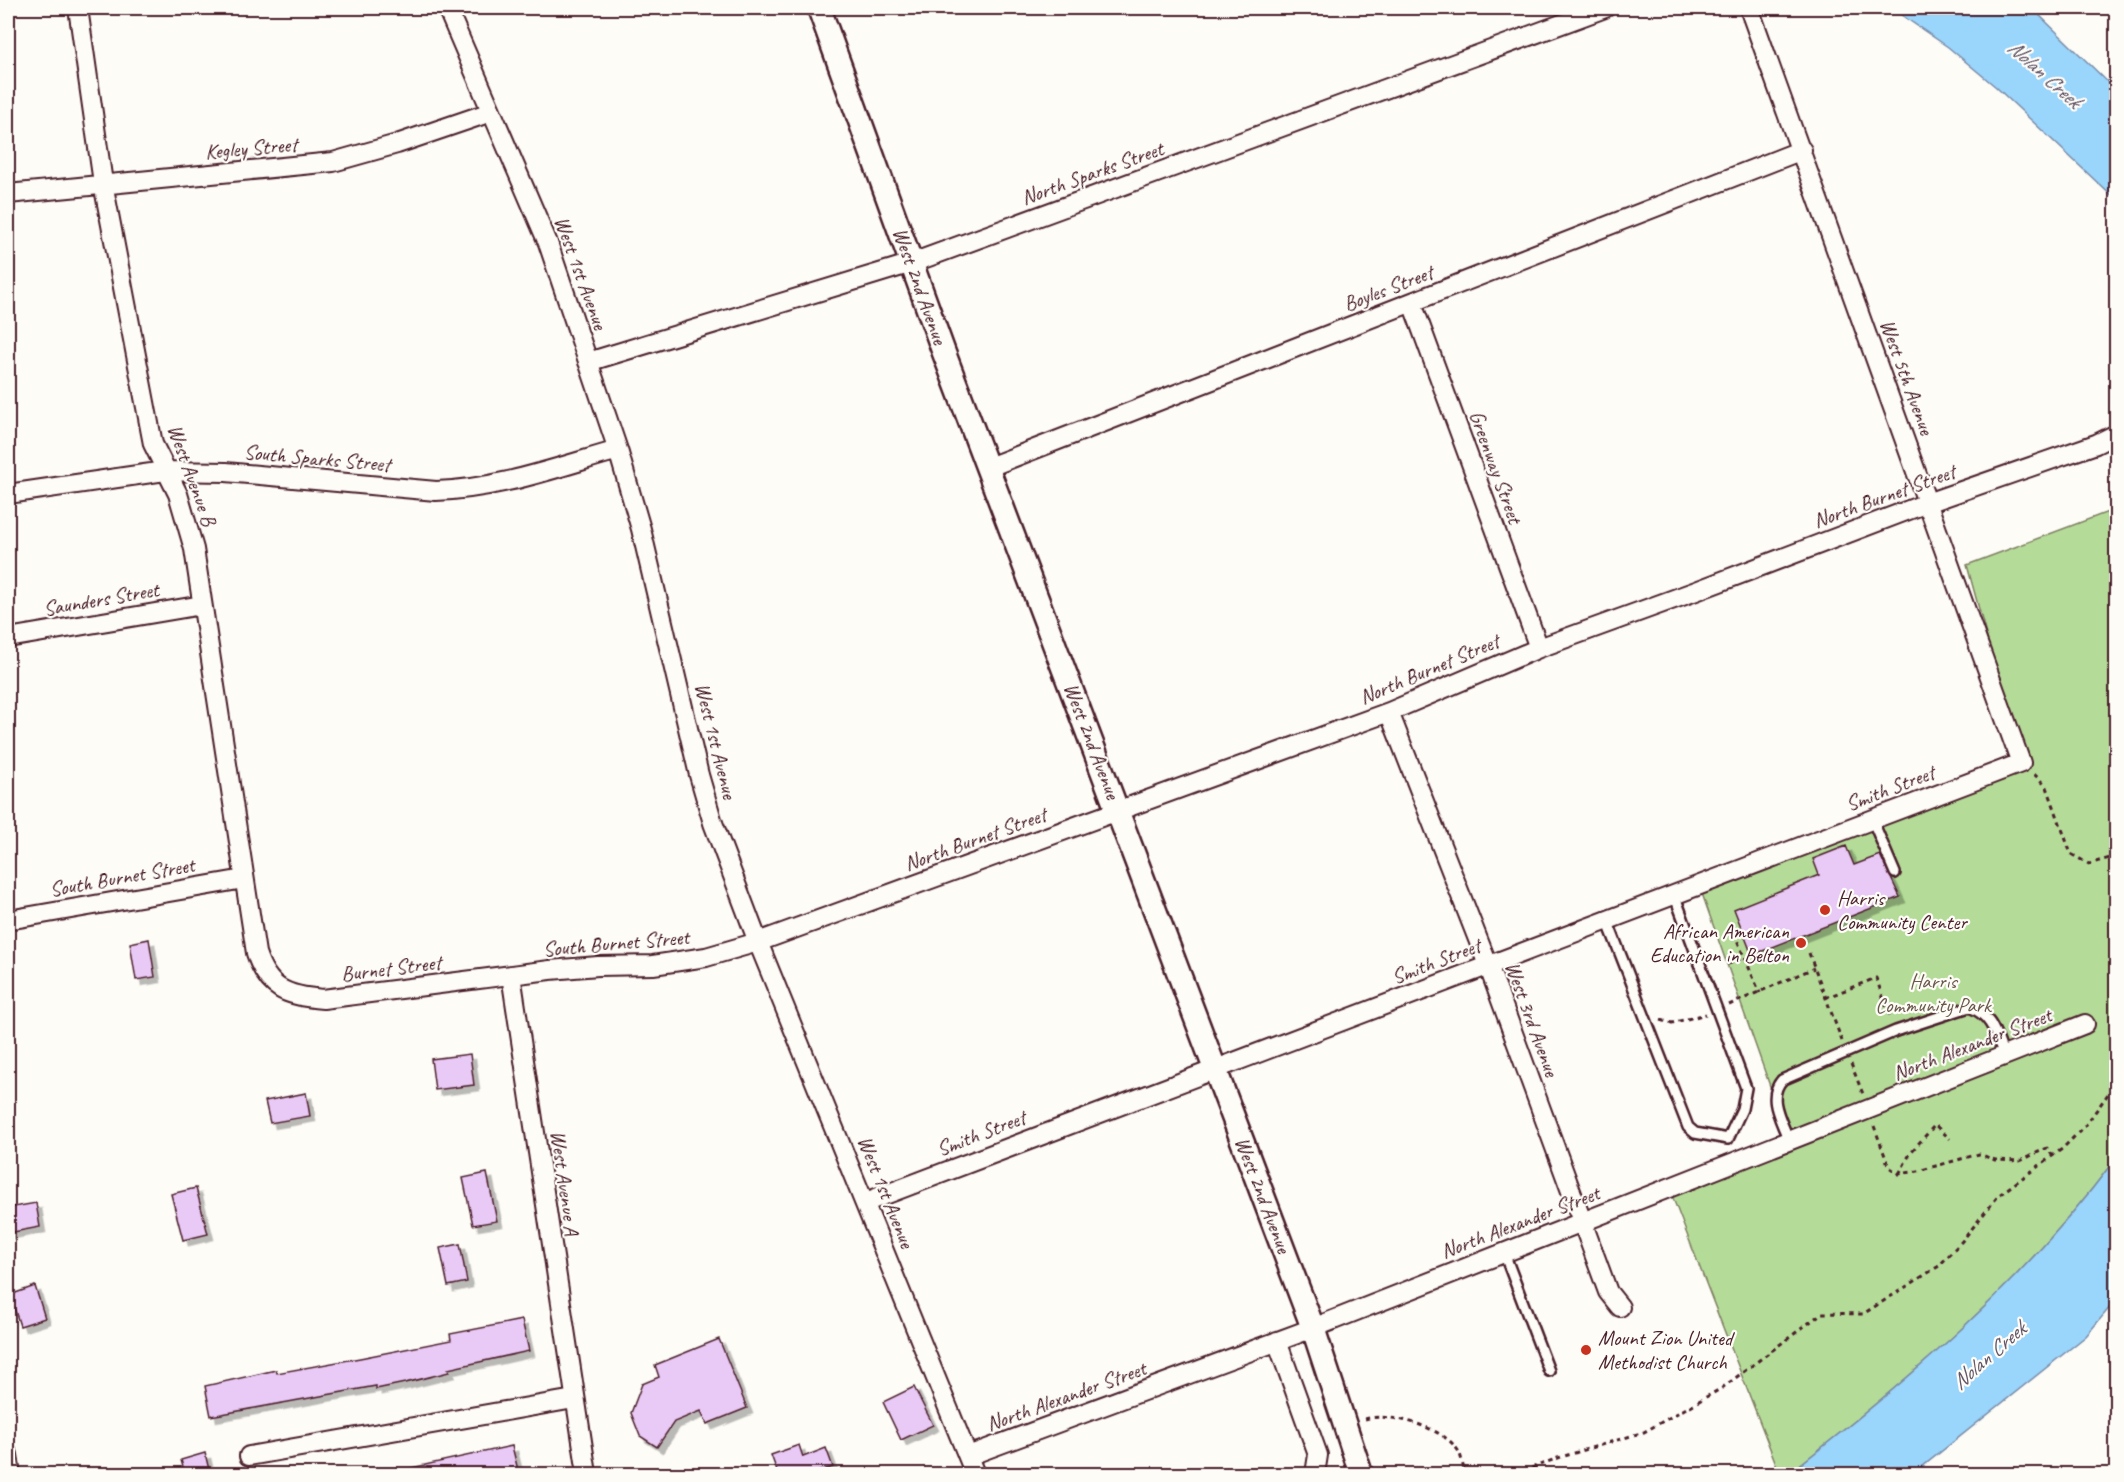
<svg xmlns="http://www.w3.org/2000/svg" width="2124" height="1482" font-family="Caveat,sans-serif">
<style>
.green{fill:#b4dc98;stroke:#7f7e62;stroke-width:1.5}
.water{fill:#9ad5fb;stroke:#7a8ca8;stroke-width:1.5}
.building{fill:#e9c9f5;stroke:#4a1f2b;stroke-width:1.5;filter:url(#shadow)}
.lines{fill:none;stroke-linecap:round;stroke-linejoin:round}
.service-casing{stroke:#4a1f2b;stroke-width:14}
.minor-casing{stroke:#4a1f2b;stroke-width:22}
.tertiary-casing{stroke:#4a1f2b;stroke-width:27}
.path{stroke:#4a1f2b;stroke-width:3;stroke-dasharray:4.5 4.5;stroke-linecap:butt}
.service{stroke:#fdfcf7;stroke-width:9}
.minor{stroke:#fdfcf7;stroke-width:18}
.tertiary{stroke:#fdfcf7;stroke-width:22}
.poi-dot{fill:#c8321e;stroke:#fdfcf7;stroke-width:2}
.labels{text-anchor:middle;stroke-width:4.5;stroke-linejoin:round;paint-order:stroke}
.street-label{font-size:21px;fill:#4a1f2b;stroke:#fdfcf7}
.poi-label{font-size:21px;fill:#4a1f2b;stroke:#fdfcf7;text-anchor:start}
.park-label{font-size:21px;fill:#6a584c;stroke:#fdfcf7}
.water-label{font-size:22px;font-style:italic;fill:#625669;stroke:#fdfcf7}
</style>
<defs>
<filter id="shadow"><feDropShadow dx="5.5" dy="5.5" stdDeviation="0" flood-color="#0004"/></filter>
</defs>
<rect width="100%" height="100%" fill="#fdfcf7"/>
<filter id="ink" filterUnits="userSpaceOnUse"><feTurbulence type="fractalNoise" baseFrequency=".0167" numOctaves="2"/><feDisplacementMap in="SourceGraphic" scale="12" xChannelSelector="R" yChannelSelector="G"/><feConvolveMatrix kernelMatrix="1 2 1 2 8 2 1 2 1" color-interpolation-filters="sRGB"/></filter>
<g filter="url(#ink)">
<!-- green -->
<path class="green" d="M2116,509v649c-94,126 -204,220 -328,316h-8l-111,-286 120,-48 -90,-255 322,-122 -54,-198z"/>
<!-- water -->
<path class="water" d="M1891,8h141l84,82v110l-120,-113 -48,-40z
M2116,1158v142l-30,36 -173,138h-125c124,-96 234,-190 328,-316z"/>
<!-- building -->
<path class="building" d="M1846,846l8,19 26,-10 20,42 -148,58 -18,-46 85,-34 -6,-16z
M149,939l6,38 -19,3 -6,-37z
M470,1054l4,31 -39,5 -4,-31z
M306,1093l4,23 -40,7 -5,-22z
M487,1173l10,48 -24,4 -10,-47z
M196,1188l12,46 -25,6 -12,-46z
M36,1203l4,24 -32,6v-25z
M460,1244l7,38 -19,4 -8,-38z
M35,1286l10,32 -25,8 -10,-31z
M522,1320l7,31 -81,18 1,3 -44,11 -29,6v-3l-165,30 -6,-30 71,-16 1,3 83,-15 91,-18 -1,-6z
M719,1339l28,69 -40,16 -6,-13 -27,11 -17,25 -17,-11 -9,-23 11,-29 17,-7 -4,-12z
M914,1387l19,38 -32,15 -18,-38z
M799,1445l4,12 23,-9 7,19 -22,7h-33l-7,-19z
M512,1446l7,28h-107l-1,-6z
M205,1453l5,21h-25l-4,-14z"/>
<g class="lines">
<!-- service casing -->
<g class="service-casing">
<path id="service" d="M1872,819l23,54
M1607,920l81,207 7,6 33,6 14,-30 4,-21 -72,-194
M1789,1141c-7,-20 -23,-43 -7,-61l114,-49 73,-24c23,8 27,28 35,49
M1504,1253l45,118"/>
</g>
<!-- minor casing -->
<g class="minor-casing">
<path id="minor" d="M78,8l25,175 50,261 25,50 16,55 62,404c12,37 31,43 67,46l227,-29 48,-4 55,-1 53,-8 52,-15 631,-230 150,-64 157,-57 231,-88 169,-59 20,-10
M447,8l101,235 70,207 23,79 58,246 14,48 45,119 217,532
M8,194l325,-32 64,-18 94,-32
M1412,303l127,345
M588,362l324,-99 693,-255
M989,467l813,-317
M8,494l157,-23 61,1 210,19c63,-2 122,-24 182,-41
M8,638l194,-33
M1389,712l99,253 120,327 12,15
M8,920l236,-41
M511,975l76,499
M866,1202l1155,-439 -272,-755
M1277,1341l41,114 -3,19
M8,1455l3,19
M249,1456l325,-57
M968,1456l345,-128 772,-304"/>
</g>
<!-- tertiary casing -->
<g class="tertiary-casing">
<path id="tertiary" d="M819,8l125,345 369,975 48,146"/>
</g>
<!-- path -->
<path class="path" d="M2034,774l13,13 24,67 18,10 27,-8
M1734,933l26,60
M1809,953l33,88
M1728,964l15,-6
M1825,998l51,-20 15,41
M1729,1005l85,-37
M1661,1020l11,3 34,-9
M1851,1064l12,30
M1874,1126l15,41 10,7 19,-3 61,-17 16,6 25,1 27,-13 5,7
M1899,1174l12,-22 24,-27 15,14
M1365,1419c24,-7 80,8 94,33 3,6 4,16 6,22
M1513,1474l14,-5
M1525,1474l4,-5 29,-11 86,-26 78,-44 100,-75 41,1 76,-48 23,-25 37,-46 63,-46 23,-23 31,-43"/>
<!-- service -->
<use href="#service" class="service"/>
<!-- minor -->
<use href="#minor" class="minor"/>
<!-- tertiary -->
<use href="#tertiary" class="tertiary"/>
</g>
</g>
<!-- markers -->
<g class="poi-dot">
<circle cx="1825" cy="910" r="6"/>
<circle cx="1801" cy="943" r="6"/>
<circle cx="1586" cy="1350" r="6"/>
</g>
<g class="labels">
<!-- street labels -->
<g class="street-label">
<text transform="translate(251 148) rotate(-5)" y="7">Kegley Street</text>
<text transform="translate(1092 173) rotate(-20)" y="7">North Sparks Street</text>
<text transform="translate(581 273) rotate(70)" y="7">West 1st Avenue</text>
<text transform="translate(920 286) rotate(70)" y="7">West 2nd Avenue</text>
<text transform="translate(1388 288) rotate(-21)" y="7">Boyles Street</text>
<text transform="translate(1907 377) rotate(70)" y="7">West 5th Avenue</text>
<text transform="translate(317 458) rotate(5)" y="7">South Sparks Street</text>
<text transform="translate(1496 467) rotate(70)" y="7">Greenway Street</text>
<text transform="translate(192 475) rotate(70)" y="7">West Avenue B</text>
<text transform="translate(1884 496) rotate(-20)" y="7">North Burnet Street</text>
<text transform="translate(101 599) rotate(-10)" y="7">Saunders Street</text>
<text transform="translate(1429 669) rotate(-23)" y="7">North Burnet Street</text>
<text transform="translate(716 741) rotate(76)" y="7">West 1st Avenue</text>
<text transform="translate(1092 741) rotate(69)" y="7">West 2nd Avenue</text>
<text transform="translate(1890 788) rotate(-21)" y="7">Smith Street</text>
<text transform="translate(975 839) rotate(-20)" y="7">North Burnet Street</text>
<text transform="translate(122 877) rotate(-10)" y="7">South Burnet Street</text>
<text transform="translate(616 943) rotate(-5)" y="7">South Burnet Street</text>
<text transform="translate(1436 961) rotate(-21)" y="7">Smith Street</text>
<text transform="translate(391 968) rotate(-7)" y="7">Burnet Street</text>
<text transform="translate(1532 1019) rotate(70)" y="7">West 3rd Avenue</text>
<text transform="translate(1972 1044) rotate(-21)" y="7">North Alexander Street</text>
<text transform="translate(981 1133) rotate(-21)" y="7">Smith Street</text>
<text transform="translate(565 1183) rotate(82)" y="7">West Avenue A</text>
<text transform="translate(886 1192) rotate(68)" y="7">West 1st Avenue</text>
<text transform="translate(1263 1195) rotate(69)" y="7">West 2nd Avenue</text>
<text transform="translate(1520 1222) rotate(-21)" y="7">North Alexander Street</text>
<text transform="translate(1066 1396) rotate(-20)" y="7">North Alexander Street</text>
</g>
<!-- poi labels -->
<g class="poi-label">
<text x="1837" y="905">Harris<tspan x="1837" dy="24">Community Center</tspan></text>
<text x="1789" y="938" text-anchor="end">African American<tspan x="1789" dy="24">Education in Belton</tspan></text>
<text x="1598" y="1345">Mount Zion United<tspan x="1598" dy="24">Methodist Church</tspan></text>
</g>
<!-- park labels -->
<g class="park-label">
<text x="1933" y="988">Harris<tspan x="1933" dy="24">Community Park</tspan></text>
</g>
<!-- water labels -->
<g class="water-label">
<text transform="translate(2045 73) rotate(42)" y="8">Nolan Creek</text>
<text transform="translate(1988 1355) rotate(-41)" y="8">Nolan Creek</text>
</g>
</g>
<!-- margin -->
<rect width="2124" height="1482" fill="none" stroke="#fdfcf7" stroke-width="30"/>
<rect x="15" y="15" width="2094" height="1452" fill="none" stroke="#4a1f2b" stroke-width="2" filter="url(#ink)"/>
</svg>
